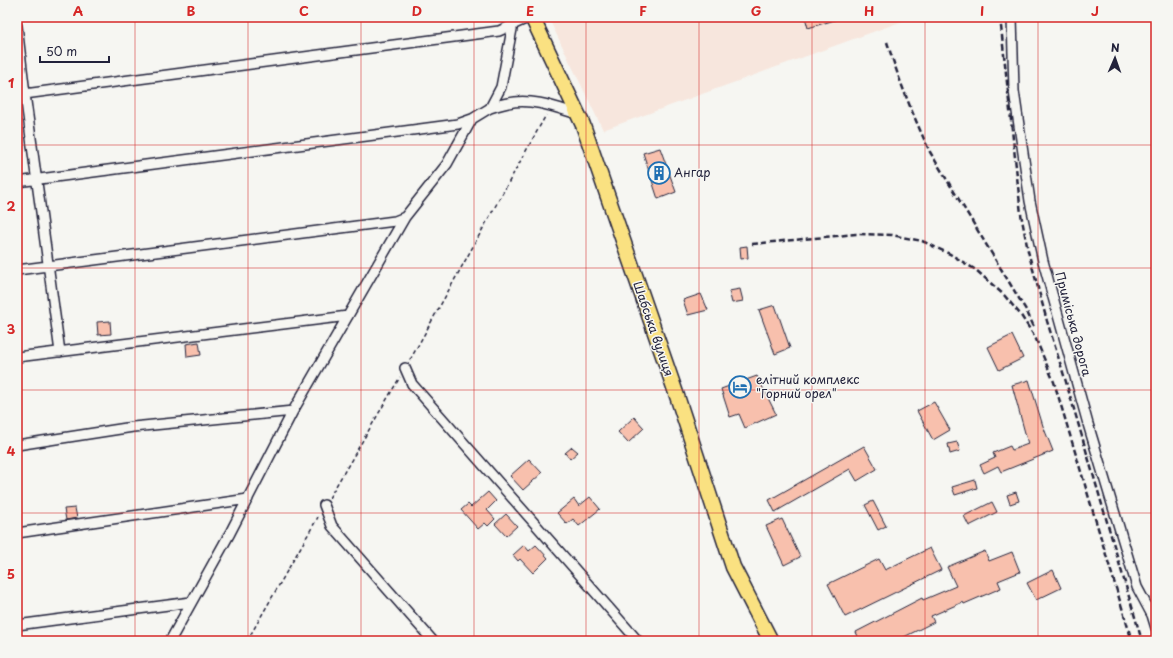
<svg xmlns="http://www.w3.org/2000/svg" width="1173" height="658" font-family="'Playpen Sans',sans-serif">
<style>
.built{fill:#f7e6dd}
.building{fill:#f8c0ad;stroke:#22223b}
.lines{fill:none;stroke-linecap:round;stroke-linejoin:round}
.minor-casing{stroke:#22223b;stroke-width:12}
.primary-casing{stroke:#22223b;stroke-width:17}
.path{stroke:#22223b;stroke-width:1.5;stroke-dasharray:4 3;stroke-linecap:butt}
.minor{stroke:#f6f6f2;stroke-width:9}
.primary{stroke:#fae181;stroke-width:14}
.rail{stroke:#22223b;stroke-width:2.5;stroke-dasharray:6 3;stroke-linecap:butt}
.grid{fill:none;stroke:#d62828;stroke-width:1;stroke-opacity:0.55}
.labels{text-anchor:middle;stroke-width:3;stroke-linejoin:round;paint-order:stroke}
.poi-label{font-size:12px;fill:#22223b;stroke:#f6f6f2;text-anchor:start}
.street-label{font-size:12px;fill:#22223b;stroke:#f6f6f2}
.neatline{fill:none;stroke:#d62828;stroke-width:1.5}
.grid-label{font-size:13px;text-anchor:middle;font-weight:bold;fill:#d62828}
</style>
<rect width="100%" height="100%" fill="#f6f6f2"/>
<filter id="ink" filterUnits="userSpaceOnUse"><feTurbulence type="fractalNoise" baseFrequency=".025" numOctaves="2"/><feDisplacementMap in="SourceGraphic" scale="8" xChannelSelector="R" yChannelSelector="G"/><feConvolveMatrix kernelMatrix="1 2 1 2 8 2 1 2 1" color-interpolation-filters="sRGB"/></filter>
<g filter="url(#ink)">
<!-- built -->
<path class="built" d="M548,17h369l-14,4 -300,109z"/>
<!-- building -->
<path class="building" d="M805,17h33v2l-30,9z
M660,148l16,44 -18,7 -15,-46z
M747,246l1,12 -7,1 -1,-12z
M740,289l3,12 -11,2 -3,-12z
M701,294l7,16 -20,5 -5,-15z
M775,305l15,43 -15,6 -16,-44z
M110,321l1,13 -13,1 -1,-13z
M1012,335l11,23 -24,12 -11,-23z
M199,342l2,13 -14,2 -1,-13z
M757,376l19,38 -31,14 -6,-14 -9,3 -9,-28z
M1029,380l14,46 10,25 -52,21 -3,-6 -14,7 -4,-8 15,-7 -2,-5 17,-7 2,4 16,-6 -16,-59z
M934,402l16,28 -17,10 -16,-29z
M634,417l10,11 -16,15 -10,-11z
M957,442l3,9 -10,3 -2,-10z
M864,446l13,23 -20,12 -7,-12 -75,43 -6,-12z
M572,447l6,5 -8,7 -5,-6z
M529,459l13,14 -19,17 -13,-14z
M975,480l2,8 -22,7 -3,-8z
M488,492l8,9 -9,9 8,9 -7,7 -3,-3 -7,6 -17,-19 7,-6 3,3z
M1016,492l3,9 -9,3 -3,-9z
M590,497l10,12 -21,17 -6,-7 -6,5 -10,-11 17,-14 5,7z
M873,501l13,25 -8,4 -13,-25z
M992,502l5,10 -28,14 -5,-10z
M75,508l2,10 -11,2 -2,-11z
M506,514l11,12 -11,10 -11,-12z
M782,519l18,38 -16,8 -18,-39z
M524,545l5,6 7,-6 12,13 -15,15 -13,-14 -2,2 -5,-6z
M930,548l11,22 -96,47 -17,-33 51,-25 6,11z
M985,551l4,10 23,-9 8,20 -22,9 3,7 -37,16 -1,-2 -32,14 3,6 -38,19h-36l-4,-9 66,-34 1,2 33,-14 -9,-19z
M1053,570l8,18 -25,12 -9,-17z"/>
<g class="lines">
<!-- minor casing -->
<g class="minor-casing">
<path id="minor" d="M1012,17l2,74 16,110 13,60 45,163 49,163 15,28 4,13
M17,26l8,68 35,258
M17,95l482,-64 31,-14
M490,108c6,-2 12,-4 18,-5 24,-5 47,4 69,11
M17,182l441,-58 14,-5
M17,270l378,-49 10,-4
M17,357l331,-41
M405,368l7,16 226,257
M17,445l116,-18 160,-16
M324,505l8,21 101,115
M17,533l231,-34
M17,625l174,-23
M170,641l60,-108 63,-122 112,-194 42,-53 25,-45 18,-11 11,-21 12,-63"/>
</g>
<!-- primary casing -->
<g class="primary-casing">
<path id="primary" d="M532,17l51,108 94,271 56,171 38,74"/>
</g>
<!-- path -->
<path class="path" d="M410,360l136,-245
M329,498l71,-121
M247,641l71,-124"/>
<!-- minor -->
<use href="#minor" class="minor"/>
<!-- primary -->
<use href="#primary" class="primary"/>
<!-- rail -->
<path class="rail" d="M1000,17l21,197 7,37 19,70 19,61 76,259
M887,42c12,38 26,74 43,110l96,158 9,19
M752,244l104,-10 36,1 30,6 28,13 26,16 28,25 16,19 15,23 19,45 78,259"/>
</g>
</g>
<!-- grid -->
<path class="grid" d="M135,17v624M248,17v624M361,17v624M474,17v624M586,17v624M699,17v624M812,17v624M925,17v624M1038,17v624M17,145h1139M17,268h1139M17,390h1139M17,513h1139"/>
<!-- icons -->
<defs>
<g id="building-ring" transform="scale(1.15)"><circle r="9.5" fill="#f6f6f2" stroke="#1f6fb2" stroke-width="1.5"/><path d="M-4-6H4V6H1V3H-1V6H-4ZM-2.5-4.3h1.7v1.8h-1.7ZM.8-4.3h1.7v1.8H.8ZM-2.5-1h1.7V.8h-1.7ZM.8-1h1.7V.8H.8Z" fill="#1f6fb2"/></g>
<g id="hotel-ring" transform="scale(1.15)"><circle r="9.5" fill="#f6f6f2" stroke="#1f6fb2" stroke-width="1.5"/><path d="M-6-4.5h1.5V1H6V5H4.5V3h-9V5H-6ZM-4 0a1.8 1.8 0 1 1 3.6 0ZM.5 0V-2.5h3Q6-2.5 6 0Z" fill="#1f6fb2"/></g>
</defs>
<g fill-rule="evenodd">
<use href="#building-ring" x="659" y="173"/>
<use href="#hotel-ring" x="740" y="387"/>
</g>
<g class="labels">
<!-- poi labels -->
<g class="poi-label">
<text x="674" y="177">Ангар</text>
<text x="756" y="384">елітний комплекс<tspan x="756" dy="14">"Горний орел"</tspan></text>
</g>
<!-- street labels -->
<g class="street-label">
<text transform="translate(1073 324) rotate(75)" y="4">Приміська дорога</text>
<text transform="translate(653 329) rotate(71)" y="4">Шабська вулиця</text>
</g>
</g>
<!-- margin -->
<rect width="1173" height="658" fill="none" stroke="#f6f6f2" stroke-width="44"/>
<!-- north arrow -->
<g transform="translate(1115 58) rotate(2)" stroke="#f6f6f2" stroke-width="3" paint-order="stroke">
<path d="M0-3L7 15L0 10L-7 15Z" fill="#22223b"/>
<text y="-6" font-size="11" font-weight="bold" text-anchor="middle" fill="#22223b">N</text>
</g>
<!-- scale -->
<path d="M40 56v6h69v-6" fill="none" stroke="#22223b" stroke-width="2"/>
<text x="46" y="56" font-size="12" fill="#22223b" stroke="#f6f6f2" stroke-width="3" paint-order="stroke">50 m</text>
<rect x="22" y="22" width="1129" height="614" class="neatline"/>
<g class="grid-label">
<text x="78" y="16">A</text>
<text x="191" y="16">B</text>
<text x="304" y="16">C</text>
<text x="417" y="16">D</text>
<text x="530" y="16">E</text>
<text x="643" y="16">F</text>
<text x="756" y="16">G</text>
<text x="869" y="16">H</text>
<text x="982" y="16">I</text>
<text x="1095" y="16">J</text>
<text x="11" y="88">1</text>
<text x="11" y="211">2</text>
<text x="11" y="334">3</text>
<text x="11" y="456">4</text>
<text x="11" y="579">5</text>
</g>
</svg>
